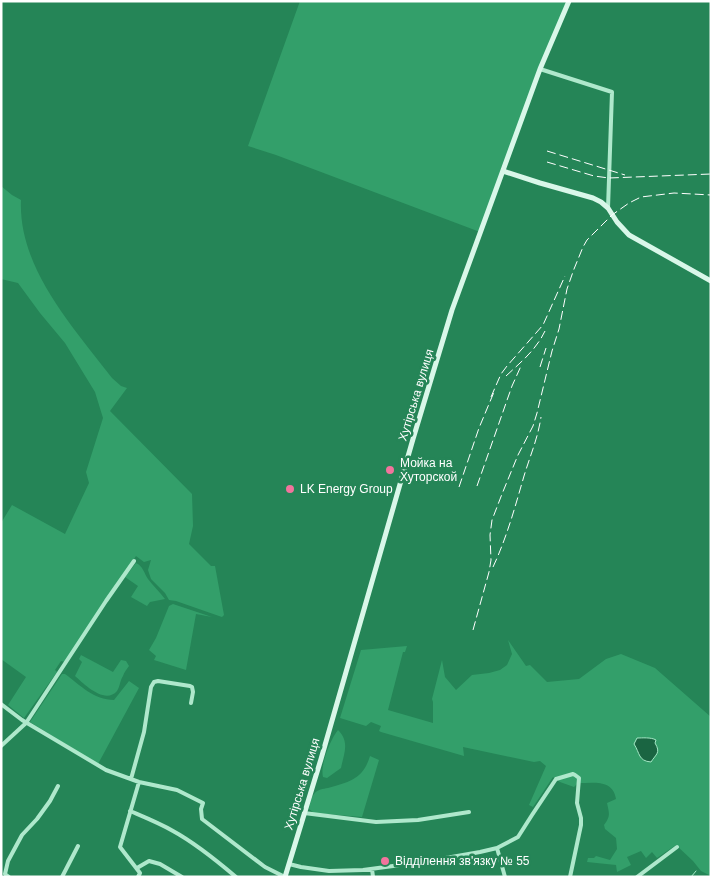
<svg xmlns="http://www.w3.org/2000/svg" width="712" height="878" font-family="Helvetica,sans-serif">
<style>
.green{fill:#339f6a}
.water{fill:#1a6542;stroke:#a4e9c6}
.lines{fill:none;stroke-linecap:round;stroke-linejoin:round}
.stream{stroke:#a4e9c6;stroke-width:1}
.street{stroke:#afe8cc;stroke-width:4}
.secondary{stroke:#d9f7e9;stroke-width:5}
.rail{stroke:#fff;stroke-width:1;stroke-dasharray:9 4;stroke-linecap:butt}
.poi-dot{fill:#f2749d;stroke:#258557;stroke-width:2}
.labels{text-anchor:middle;stroke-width:5;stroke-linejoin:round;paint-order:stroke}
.street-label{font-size:12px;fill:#fff;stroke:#258557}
.poi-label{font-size:12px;fill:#fff;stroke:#258557;text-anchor:start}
</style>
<rect width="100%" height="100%" fill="#258557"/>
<!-- green -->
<path class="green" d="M300,1h268l-88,231 -204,-77 -28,-9z
M1,186l11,9 9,5c-3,68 52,127 91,178l9,8 6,2 -17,23 82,83 1,32 -4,18 22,22h4l9,49 -2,2 -3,-1 -43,-15 -7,-1 -4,-7 -14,-14 -3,-9 3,-10 -7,2 -8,-6 -71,106 -4,-1 -6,9 2,2 -33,46 -16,-13 18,-28 -25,-18v-136l11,-18 53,29 24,-51 -3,-11 17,-54 -8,-26 -30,-49 -25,-30 -22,-30 -17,-4z
M136,563c7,3 8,10 12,16 5,7 12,13 17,20l-15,3 -3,4 -16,-9 7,-11 -13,-9z
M173,604l39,13 -16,-3 -10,56 -32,-10 2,-4 -7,-6 7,-12 13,-32z
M508,640l18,26 4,-1 17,17 32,-3 27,-20 15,-5 34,14 56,49v158h-2l-8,-4 -8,-10 -17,-16 -19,13 -5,-6 -6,6 -5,-7 -14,6 4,8 -14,7 -1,-7 -29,-3 1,-4h6l2,-2 14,4 7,-11 -1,-11 -11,-9 -1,-4c7,-9 5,-12 3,-22l9,-4c-3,-20 -22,-16 -38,-16l-4,4 -14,-5 -7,-5 -20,30 -4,-2 17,-39 -6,-5 -6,1 -71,-15 1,9 -83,-24 -2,-1 2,-5 -10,-4 -5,4 -26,-8 21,-68 46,-4 -2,6h-2l-15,58 45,13v-21l-1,-3 10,-39 3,17 11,13 16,-15 17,-2 11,-3 7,-5 5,-11z
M81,655l32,17 8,-12 5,1 3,5c-2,3 -5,6 -6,10 -3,4 -3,11 -6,15 -12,14 -33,-7 -42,-15l7,-14 -3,-3z
M62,674h3c15,11 29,26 49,26l15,-19 10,7 -41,76 -68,-42z
M338,730c12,12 6,23 3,38l-14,10 -4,-1c-3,-12 7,-37 15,-47z
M370,756l9,4 -17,57 -48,-4 -5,-4c1,-5 2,-11 5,-15 4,-5 9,-5 14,-6 22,-6 35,-9 42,-32z"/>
<!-- water -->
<path class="water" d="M637,738c5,0 14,-1 19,2l-1,3c6,10 1,11 -4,19 -13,-1 -11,-9 -17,-18z"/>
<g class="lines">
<!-- stream -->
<path class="stream" d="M691,877l5,-6"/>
<!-- street -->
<path class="street" d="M540,69l72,23 -4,116
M1,704l21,16 84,50 33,12 38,8 26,13 -2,6 1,10 63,48 20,10
M1,746l25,-23 80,-122 28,-40
M131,779l13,-47 7,-45 3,-5 4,-1 32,5 2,1 1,5 -2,11
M130,811c14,6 29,12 43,20 22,12 43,29 63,46
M304,813l72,9 42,-2 51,-8
M497,848l8,29
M289,864l12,3 28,4 34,-1 30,-4 47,-7 40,-7 17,-4 21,-11 14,-22 24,-36 17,-5 2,1 4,3 -2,25 4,15v7l-11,52
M137,868l12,-7 11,3 22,13
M372,869l1,8
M9,877l-4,-3 3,-13 14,-26 15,-16 13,-18 8,-15
M62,877l16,-31
M138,877l2,-4 -20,-26 19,-65
M637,877l40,-30"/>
<!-- secondary -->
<path class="secondary" d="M503,171l37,12 53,15 8,4 7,6 9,14 12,13 82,46
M285,877l36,-118 92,-320 39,-129 88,-241 29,-68"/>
<!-- rail -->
<path class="rail" d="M547,151l78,24
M547,162l47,14 15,2 102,-4
M540,367l6,-19
M506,376c15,-14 30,-26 39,-45
M491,397l10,-23 6,-8 36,-41 22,-49
M477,486l35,-100 9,-20
M459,487l20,-59 15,-36
M493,567c14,-30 22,-60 31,-91 6,-20 14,-38 17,-59
M473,630l16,-58 2,-12 -1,-25 2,-15 10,-26 16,-39 15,-29 4,-13 15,-62 7,-22 8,-40 7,-20 9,-22 4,-7 25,-25 17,-12 12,-6 33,-4 37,2"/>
</g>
<!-- markers -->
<g class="poi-dot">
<circle cx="390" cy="470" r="5"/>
<circle cx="290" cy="489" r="5"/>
<circle cx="385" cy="861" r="5"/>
</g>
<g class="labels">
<!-- street labels -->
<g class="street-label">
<text transform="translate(416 395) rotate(-73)" y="4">Хутірська вулиця</text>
<text transform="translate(302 784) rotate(-73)" y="4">Хутірська вулиця</text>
</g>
<!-- poi labels -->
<g class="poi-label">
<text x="400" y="467">Мойка на<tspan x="400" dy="14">Хуторской</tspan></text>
<text x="300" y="493">LK Energy Group</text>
<text x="395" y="865">Відділення зв'язку № 55</text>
</g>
</g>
<!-- border -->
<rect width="712" height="878" fill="none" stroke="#ffffff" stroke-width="5"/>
</svg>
